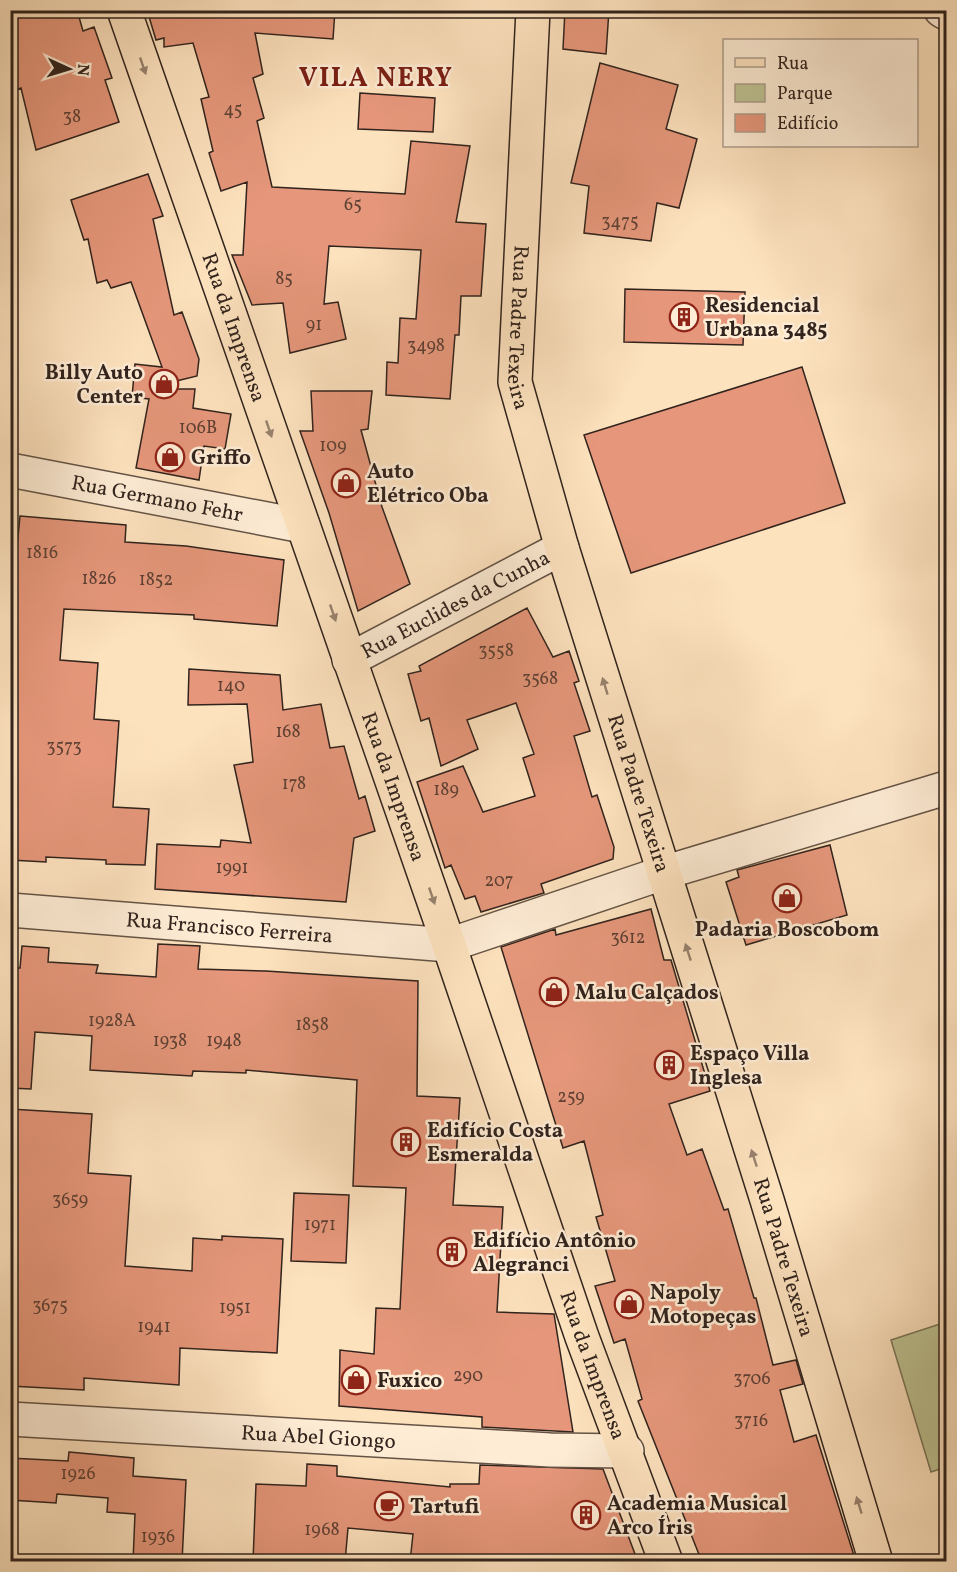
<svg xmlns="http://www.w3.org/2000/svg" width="957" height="1572" font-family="Vollkorn,serif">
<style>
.green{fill:#bec393;stroke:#787358;stroke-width:1.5}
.building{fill:#e6977b;stroke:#31231d;stroke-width:1.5}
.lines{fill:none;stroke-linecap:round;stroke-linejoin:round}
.minor-casing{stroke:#645345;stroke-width:36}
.major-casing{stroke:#31231d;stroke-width:36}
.minor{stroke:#feecd5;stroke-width:33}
.major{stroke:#fde2be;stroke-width:33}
.oneway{fill:#97826e}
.labels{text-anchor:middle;stroke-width:5;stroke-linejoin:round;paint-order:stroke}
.number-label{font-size:18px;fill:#5e4034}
.poi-label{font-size:21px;font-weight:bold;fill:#31231d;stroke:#feecd5;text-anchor:start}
.street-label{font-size:21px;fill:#31231d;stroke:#feecd5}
.district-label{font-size:27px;font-weight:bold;letter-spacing:1.5px;fill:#7a1f14;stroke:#feecd5}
</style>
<rect width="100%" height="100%" fill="#fde2be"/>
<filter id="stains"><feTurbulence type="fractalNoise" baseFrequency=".00333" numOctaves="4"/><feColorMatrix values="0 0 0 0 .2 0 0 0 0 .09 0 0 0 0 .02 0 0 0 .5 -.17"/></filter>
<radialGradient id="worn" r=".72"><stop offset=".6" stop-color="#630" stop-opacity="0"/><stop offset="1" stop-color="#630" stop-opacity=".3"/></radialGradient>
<!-- green -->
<path class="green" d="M946,1322v145l-15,5 -40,-132z"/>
<!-- building -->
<path class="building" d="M10,10h67l6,21 11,-4 18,51 -7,2 14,42 -83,28 -15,-62 -11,4z
M147,10h188l-2,29 -78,-6 8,41 -10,4 11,40 -7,3 15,66 133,7 6,-53 59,5 -14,76 30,2 -5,72h-20l-2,39h-4l-5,64 -64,-4 1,-33 11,1 2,-45 16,1 5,-69 -92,-4 -5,58 14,-2 8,37 -56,14 -7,-50 -31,2 -20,-50h11l4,-73 -26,9 -12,-38 4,-2 -12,-52 8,-2 -16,-54 -29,4v-9l-8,2z
M565,10h44l-3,44 -43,-5z
M600,63l78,22 -12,44 31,10 -18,69 -22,-5 -6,38 -67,-8 5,-47 -18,-3z
M360,93l75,5 -2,34 -75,-3z
M148,174l15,42 -10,3 21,96 8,-3 17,47 -2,17 -29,7 -4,-9 2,15h29l-2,19 38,6 -6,35 -21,-3 -5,34 -63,-12 13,-69 -17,-2 3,-33 27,3 -31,-85 -20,6 -4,-8 -10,3 -9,-44 -4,1 -13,-40z
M625,289l120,3 -2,53 -119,-3z
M802,367l43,136 -214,70 -47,-138z
M311,391h61l-4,38 -7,1 21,77 28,77 -52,27 -29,-98 -29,-82h13z
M20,516l106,9 -1,17 61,4 98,14 -7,66 -83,-7v-4l-130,-6 -4,51 38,3 -4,56 25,2 -6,86 36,2 -4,56 -39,-1v-4l-60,-3v5l-36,-2v-237z
M527,608l26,49 16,-6 10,30 -5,2 16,48 -16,5 18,61 5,-2 17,52 -1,12 -72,25 3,9 -63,19 -6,-16 -10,3 -14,-34 -6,3 -28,-86 46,-16 20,46 52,-16 -12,-38 11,-4 -18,-51 -49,17 11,29 -37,17 -12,-48 -8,3 -13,-47 13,-3 -2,-5z
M189,669l91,6 3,35 38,-6 9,44 14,-2 15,53 6,-3 10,35 -21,7 -8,64 -191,-13 2,-45 63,3 1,-7 30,3 -17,-78 19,-3 -6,-58 -59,1z
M830,845l17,70 -101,30 -20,-63 13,-5 -2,-7z
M651,909l13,51h7l39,131 -41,13 18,51 15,-6 22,61 4,-1 26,89h2l17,67 23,-5 7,24 -23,6 14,52 22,-7 40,127h-154l-64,-161 4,-2 -17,-60 -11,4 -19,-57 20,-5 -19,-64 7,-2 -19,-74 -21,7 -62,-201 54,-18 1,6z
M158,944l42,2 -2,23 68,2 152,10 -1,115 43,2 -7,107 50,2 -6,105 57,2 19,118 -91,-5v-10l-143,-11 1,-56 34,4 2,-46 24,1 6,-121 -53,-2 4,-106 -111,-10v3l-53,-2 -1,5 -102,-6 2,-34 -57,-4 -4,57 -21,-1v-120h10l2,-22 27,2 -1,14 50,3 -2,8 60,4z
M10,1109l82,5 -4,59 43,3 -6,90 67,5 1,-33 29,2v-4l61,3 -6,114 -97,-5 -1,37 -95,-7v12l-74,-4z
M294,1193l55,2 -3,68 -55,-2z
M69,1452l65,6 -1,18 53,4 -4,82h-49l2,-48 -28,-2 1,-14 -51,-4 -1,9 -46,-3v-42l58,3z
M307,1464l30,2v10l113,11v-3h29l1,-19 123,4 35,93h-228l3,-28 -65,-6 -3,34h-92l3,-78 50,2z"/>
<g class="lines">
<!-- minor casing -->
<g class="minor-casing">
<g id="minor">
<path d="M941,10l5,3"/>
<path id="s1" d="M10,470l293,56"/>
<path id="s2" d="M349,660l213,-112"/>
<path id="s3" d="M10,910l439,35 214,-72 283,-85"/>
<path id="s4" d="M10,1419l540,31 77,1"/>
</g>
</g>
<!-- major casing -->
<g class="major-casing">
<g id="major">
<path id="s5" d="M124,10l325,935 133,392 84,225"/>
<path id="s6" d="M533,10l-18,372 47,166 205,652 109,362"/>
</g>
</g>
<!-- minor -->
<use href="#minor" class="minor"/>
<!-- major -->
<use href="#major" class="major"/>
</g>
<!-- one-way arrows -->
<defs><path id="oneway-solid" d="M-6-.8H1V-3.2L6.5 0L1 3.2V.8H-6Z" transform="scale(1.5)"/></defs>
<g class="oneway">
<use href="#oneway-solid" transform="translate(143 66) rotate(71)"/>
<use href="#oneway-solid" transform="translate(269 429) rotate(71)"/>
<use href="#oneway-solid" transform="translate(333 613) rotate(71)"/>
<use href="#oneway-solid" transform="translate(605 686) rotate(-107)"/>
<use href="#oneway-solid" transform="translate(432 896) rotate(71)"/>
<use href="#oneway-solid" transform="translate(688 952) rotate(-108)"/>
<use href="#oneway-solid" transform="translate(754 1158) rotate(-108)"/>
<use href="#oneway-solid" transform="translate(859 1505) rotate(-107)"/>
</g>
<!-- icons -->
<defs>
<g id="building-ring" transform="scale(1.5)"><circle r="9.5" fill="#feecd5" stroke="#8f2418" stroke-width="1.5"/><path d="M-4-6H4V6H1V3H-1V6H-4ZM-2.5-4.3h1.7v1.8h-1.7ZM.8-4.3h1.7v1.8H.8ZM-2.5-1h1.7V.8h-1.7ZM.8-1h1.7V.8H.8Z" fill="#8f2418"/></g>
<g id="shop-ring" transform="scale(1.5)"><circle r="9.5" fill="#feecd5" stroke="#8f2418" stroke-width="1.5"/><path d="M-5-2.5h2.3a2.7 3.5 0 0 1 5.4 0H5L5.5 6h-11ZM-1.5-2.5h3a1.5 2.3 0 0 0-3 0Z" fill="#8f2418"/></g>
<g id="cafe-ring" transform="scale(1.5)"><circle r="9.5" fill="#feecd5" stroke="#8f2418" stroke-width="1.5"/><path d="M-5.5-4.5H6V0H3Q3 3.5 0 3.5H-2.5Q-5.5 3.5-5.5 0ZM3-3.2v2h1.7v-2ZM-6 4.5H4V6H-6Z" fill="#8f2418"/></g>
</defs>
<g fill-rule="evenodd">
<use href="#building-ring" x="684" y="317"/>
<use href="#shop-ring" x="164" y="384"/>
<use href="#shop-ring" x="170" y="457"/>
<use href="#shop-ring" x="346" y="483"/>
<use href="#shop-ring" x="787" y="898"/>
<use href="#shop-ring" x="554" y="992"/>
<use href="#building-ring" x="669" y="1065"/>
<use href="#building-ring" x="406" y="1142"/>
<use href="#building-ring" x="452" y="1252"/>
<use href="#shop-ring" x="629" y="1304"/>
<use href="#shop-ring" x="356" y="1380"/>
<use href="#cafe-ring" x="389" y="1506"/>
<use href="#building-ring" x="586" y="1515"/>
</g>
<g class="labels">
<!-- number labels -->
<g class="number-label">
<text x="233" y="115">45</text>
<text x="72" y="122">38</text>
<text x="353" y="210">65</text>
<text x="620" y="227">3475</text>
<text x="284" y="284">85</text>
<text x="314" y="330">91</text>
<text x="426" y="351">3498</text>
<text x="198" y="433">106B</text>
<text x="333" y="451">109</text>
<text x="42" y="558">1816</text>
<text x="99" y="584">1826</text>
<text x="156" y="585">1852</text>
<text x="496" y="656">3558</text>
<text x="540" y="684">3568</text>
<text x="231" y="691">140</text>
<text x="288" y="737">168</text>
<text x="64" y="752">3573</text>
<text x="294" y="789">178</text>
<text x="446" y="795">189</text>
<text x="232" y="873">1991</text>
<text x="499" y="886">207</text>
<text x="628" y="943">3612</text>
<text x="112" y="1026">1928A</text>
<text x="312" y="1030">1858</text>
<text x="170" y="1046">1938</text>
<text x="224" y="1046">1948</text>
<text x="571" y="1102">259</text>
<text x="70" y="1205">3659</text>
<text x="320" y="1230">1971</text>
<text x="50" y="1311">3675</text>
<text x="235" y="1313">1951</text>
<text x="154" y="1332">1941</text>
<text x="468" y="1381">290</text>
<text x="752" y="1384">3706</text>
<text x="751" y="1426">3716</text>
<text x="78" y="1479">1926</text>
<text x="322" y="1535">1968</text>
<text x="158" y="1542">1936</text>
</g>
<!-- poi labels -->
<g class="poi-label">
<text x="705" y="312">Residencial<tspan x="705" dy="24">Urbana 3485</tspan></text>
<text x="143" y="379" text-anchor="end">Billy Auto<tspan x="143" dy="24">Center</tspan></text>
<text x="191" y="464">Griffo</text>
<text x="367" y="478">Auto<tspan x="367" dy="24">Elétrico Oba</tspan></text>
<text x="787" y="936" text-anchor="middle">Padaria Boscobom</text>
<text x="575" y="999">Malu Calçados</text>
<text x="690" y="1060">Espaço Villa<tspan x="690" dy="24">Inglesa</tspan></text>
<text x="427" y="1137">Edifício Costa<tspan x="427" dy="24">Esmeralda</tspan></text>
<text x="473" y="1247">Edifício Antônio<tspan x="473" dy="24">Alegranci</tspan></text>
<text x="650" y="1299">Napoly<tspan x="650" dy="24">Motopeças</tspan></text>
<text x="377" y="1387">Fuxico</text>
<text x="607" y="1510">Academia Musical<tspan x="607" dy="24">Arco Íris</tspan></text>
<text x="410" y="1513">Tartufi</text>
</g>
<!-- street labels -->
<g class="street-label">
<text dy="7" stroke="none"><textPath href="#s6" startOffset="318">Rua Padre Texeira</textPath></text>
<text dy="7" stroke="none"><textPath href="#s5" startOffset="336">Rua da Imprensa</textPath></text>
<text dy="7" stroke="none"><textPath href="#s1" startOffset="150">Rua Germano Fehr</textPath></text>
<text dy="7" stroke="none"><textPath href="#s2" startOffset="120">Rua Euclides da Cunha</textPath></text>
<text dy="7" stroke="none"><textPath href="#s5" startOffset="822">Rua da Imprensa</textPath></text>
<text dy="7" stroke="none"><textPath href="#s6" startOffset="802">Rua Padre Texeira</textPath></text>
<text dy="7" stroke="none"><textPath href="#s3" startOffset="220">Rua Francisco Ferreira</textPath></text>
<text dy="7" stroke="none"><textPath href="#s6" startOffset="1288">Rua Padre Texeira</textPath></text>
<text dy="7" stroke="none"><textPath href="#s5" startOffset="1434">Rua da Imprensa</textPath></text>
<text dy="7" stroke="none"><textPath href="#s4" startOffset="309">Rua Abel Giongo</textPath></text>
</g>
<!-- district labels -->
<g class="district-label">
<text x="376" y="86">VILA NERY</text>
</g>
</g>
<!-- margin -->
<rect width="957" height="1572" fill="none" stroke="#fde2be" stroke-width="36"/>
<rect x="12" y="12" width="933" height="1548" fill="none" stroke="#31231d" stroke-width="3"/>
<rect x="18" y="18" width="921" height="1536" fill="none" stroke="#31231d" stroke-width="1.5"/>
<!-- legend -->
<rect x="723" y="39" width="195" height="108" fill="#feecd5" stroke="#ac9c8b" stroke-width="1.5"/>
<rect x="735" y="58" width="30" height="9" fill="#fde2be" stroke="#ac9c8b" stroke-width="1.5"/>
<text x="777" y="69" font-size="18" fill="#31231d">Rua</text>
<rect x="735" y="84" width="30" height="18" fill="#bec393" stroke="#ac9c8b" stroke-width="1.5"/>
<text x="777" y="99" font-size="18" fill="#31231d">Parque</text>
<rect x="735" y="114" width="30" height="18" fill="#e6977b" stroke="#ac9c8b" stroke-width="1.5"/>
<text x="777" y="129" font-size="18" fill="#31231d">Edifício</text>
<!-- north arrow -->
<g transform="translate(69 69) rotate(94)" stroke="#feecd5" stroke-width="4.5" paint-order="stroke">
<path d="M0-4.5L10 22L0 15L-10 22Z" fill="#31231d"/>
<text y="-9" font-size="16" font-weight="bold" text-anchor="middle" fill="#31231d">N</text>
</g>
<rect width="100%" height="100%" filter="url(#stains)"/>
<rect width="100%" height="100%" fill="url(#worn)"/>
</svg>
